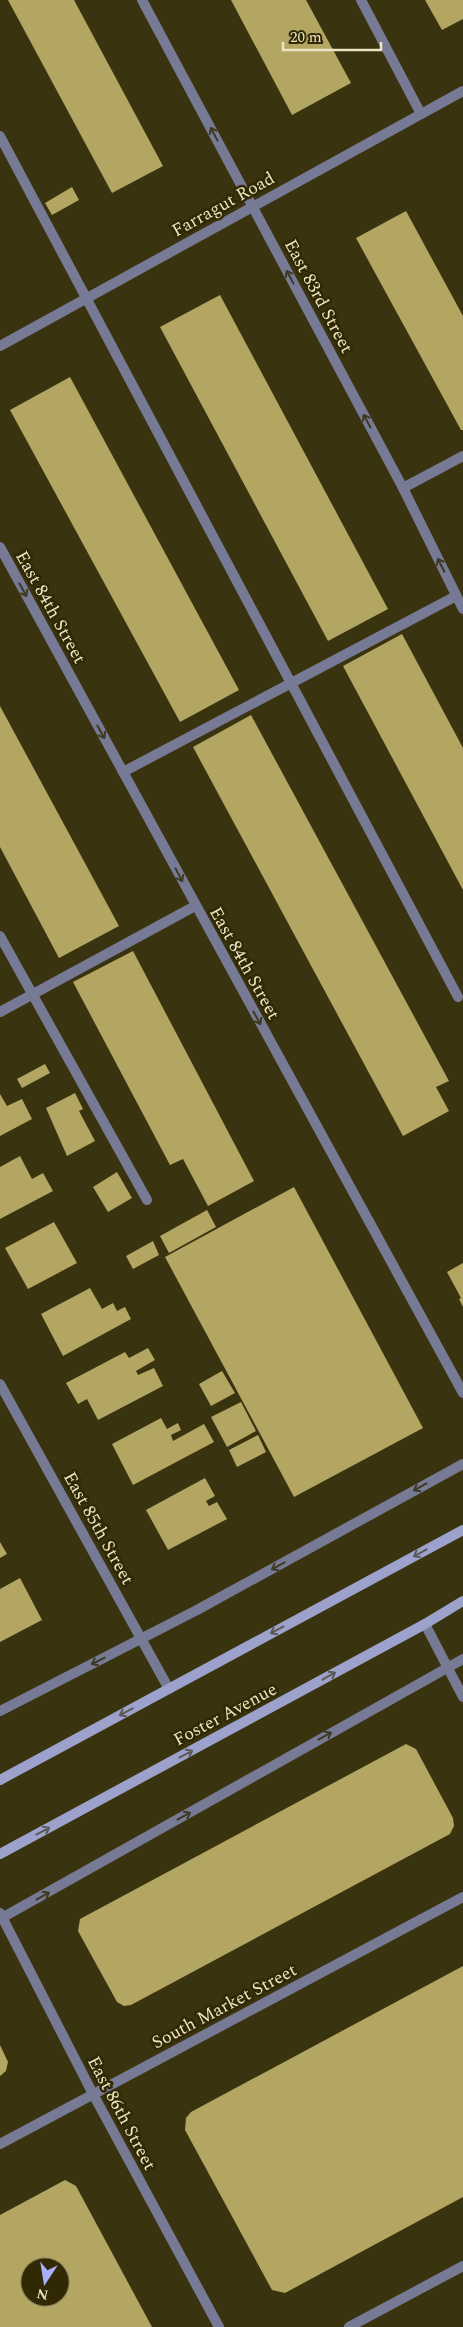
<svg xmlns="http://www.w3.org/2000/svg" width="463" height="2327" font-family="Spectral,serif">
<style>
.building{fill:#b3a662;fill-rule:evenodd}
.lines{fill:none;stroke-linecap:round;stroke-linejoin:round}
.lane{stroke:#767a95;stroke-width:10}
.street{stroke:#767a95;stroke-width:10}
.secondary{stroke:#9ca2cc;stroke-width:10}
.oneway{stroke:#3e3921}
.oneway2{stroke:#5b5954}
.labels{text-anchor:middle;stroke-width:5;stroke-linejoin:round;paint-order:stroke}
.street-label{font-size:18px;fill:#ebe5c3;stroke:#302904}
</style>
<rect width="100%" height="100%" fill="#3a330f"/>
<!-- building -->
<path class="building" d="M8,0h66l89,166 -51,27z
M231,0h75l45,83 -59,32z
M425,0h38v19l-21,11z
M72,187l7,13 -27,15 -7,-12z
M406,211l57,105v114h-2l-105,-192z
M220,295l168,314 -60,32 -168,-314z
M70,377l169,313 -59,32 -170,-312z
M402,634l61,114v142l-120,-224z
M0,706l119,220 -60,32 -59,-111z
M251,715l198,366 -13,6 13,24 -46,25 -210,-389z
M133,951l121,230 -46,25 -25,-47 -13,6 -97,-183z
M45,1064l5,9 -28,15 -5,-9z
M75,1093l8,16 -4,2 16,30 -28,15 -21,-48z
M0,1094l7,12 15,-7 10,20 -32,17z
M20,1156l12,23 11,-6 10,18 -53,28v-52z
M117,1172l15,26 -24,14 -15,-25z
M294,1187l129,241 -129,69 -129,-240z
M207,1210l9,17 -47,26 -9,-17z
M54,1222l23,41 -49,26 -23,-41z
M153,1241l6,14 -26,14 -7,-13z
M463,1263v44l-4,-8 2,-1 -14,-26z
M90,1288l12,21 11,-6 4,8 8,-4 6,12 -68,37 -22,-42z
M148,1348l7,12 -19,11 2,4 16,-7 9,18 -65,34 -11,-21 -9,5 -12,-21 59,-31 4,6z
M222,1371l13,22 -24,13 -12,-22z
M241,1402l15,29 -29,16 -16,-30z
M161,1418l6,11 11,-6 3,7 -10,5 2,6 31,-17 10,18 -81,43 -21,-41z
M258,1435l8,17 -29,15 -8,-17z
M205,1478l10,18 -9,5 3,5 8,-4 10,17 -59,31 -22,-40z
M0,1542l7,12 -7,4z
M20,1578l22,42 -42,22v-53z
M406,1744l10,5 37,69 1,8 -4,8 -319,171 -7,1 -7,-4 -39,-71 2,-12z
M463,1966v231l-178,96 -13,-3 -87,-160 1,-12 5,-6z
M0,2045l8,17 -2,9 -6,5z
M65,2180l11,6 76,141h-152v-112zM30,2267h30v30h-30z"/>
<g class="lines">
<!-- lane -->
<path class="lane" d="M361,0l60,114
M0,136l458,861
M403,488l60,-32
M123,772l333,-176
M0,936l147,264
M0,1012l195,-106"/>
<!-- street -->
<path class="street" d="M142,0l261,488 60,121
M0,346l463,-255
M0,547l463,846
M0,1384l169,305
M425,1624l38,73
M0,1711l197,-101 266,-146
M0,1913l93,181 126,233
M0,1919l463,-260
M0,2144l463,-247
M349,2327l114,-61"/>
<!-- secondary -->
<path class="secondary" d="M0,1780l463,-250
M0,1854l425,-230 38,-23"/>
</g>
<!-- one-way arrows -->
<defs><path id="oneway-shaft" d="M-6 0H5M1.5-3L5.5 0L1.5 3" fill="none" stroke-width="1.6" stroke-linecap="round" stroke-linejoin="round" transform="scale(1.25)"/></defs>
<g class="oneway">
<use href="#oneway-shaft" transform="translate(214 134) rotate(-118)"/>
<use href="#oneway-shaft" transform="translate(290 277) rotate(-118)"/>
<use href="#oneway-shaft" transform="translate(367 421) rotate(-118)"/>
<use href="#oneway-shaft" transform="translate(441 565) rotate(-116)"/>
<use href="#oneway-shaft" transform="translate(23 590) rotate(61)"/>
<use href="#oneway-shaft" transform="translate(101 732) rotate(61)"/>
<use href="#oneway-shaft" transform="translate(179 875) rotate(62)"/>
<use href="#oneway-shaft" transform="translate(257 1018) rotate(61)"/>
<use href="#oneway-shaft" transform="translate(420 1487) rotate(151)"/>
<use href="#oneway-shaft" transform="translate(278 1566) rotate(151)"/>
<use href="#oneway-shaft" transform="translate(98 1661) rotate(153)"/>
<use href="#oneway-shaft" transform="translate(325 1736) rotate(-29)"/>
<use href="#oneway-shaft" transform="translate(184 1816) rotate(-29)"/>
<use href="#oneway-shaft" transform="translate(43 1896) rotate(-29)"/>
</g>
<g class="oneway2">
<use href="#oneway-shaft" transform="translate(420 1553) rotate(151)"/>
<use href="#oneway-shaft" transform="translate(277 1630) rotate(152)"/>
<use href="#oneway-shaft" transform="translate(329 1676) rotate(-29)"/>
<use href="#oneway-shaft" transform="translate(126 1712) rotate(152)"/>
<use href="#oneway-shaft" transform="translate(186 1754) rotate(-28)"/>
<use href="#oneway-shaft" transform="translate(43 1831) rotate(-28)"/>
</g>
<g class="labels">
<!-- street labels -->
<g class="street-label">
<text transform="translate(223 204) rotate(-29)" y="6">Farragut Road</text>
<text transform="translate(319 296) rotate(62)" y="6">East 83rd Street</text>
<text transform="translate(51 607) rotate(61)" y="6">East 84th Street</text>
<text transform="translate(245 963) rotate(61)" y="6">East 84th Street</text>
<text transform="translate(99 1528) rotate(61)" y="6">East 85th Street</text>
<text transform="translate(225 1714) rotate(-28)" y="6">Foster Avenue</text>
<text transform="translate(224 2006) rotate(-28)" y="6">South Market Street</text>
<text transform="translate(122 2113) rotate(62)" y="6">East 86th Street</text>
</g>
</g>
<!-- north arrow -->
<g transform="translate(45 2282) rotate(192)"><circle r="24" fill="#302904" stroke="#7b7450"/>
<path d="M0-4L9 19L0 12L-9 19Z" fill="#a8b0fc"/>
<text y="-8" font-size="14" font-weight="bold" text-anchor="middle" fill="#ebe5c3">N</text>
</g>
<!-- scale -->
<path d="M283 42v8h98v-8" fill="none" stroke="#ebe5c3" stroke-width="2.5"/>
<text x="290" y="42" font-size="15" fill="#ebe5c3" stroke="#302904" stroke-width="4" paint-order="stroke">20 m</text>
</svg>
